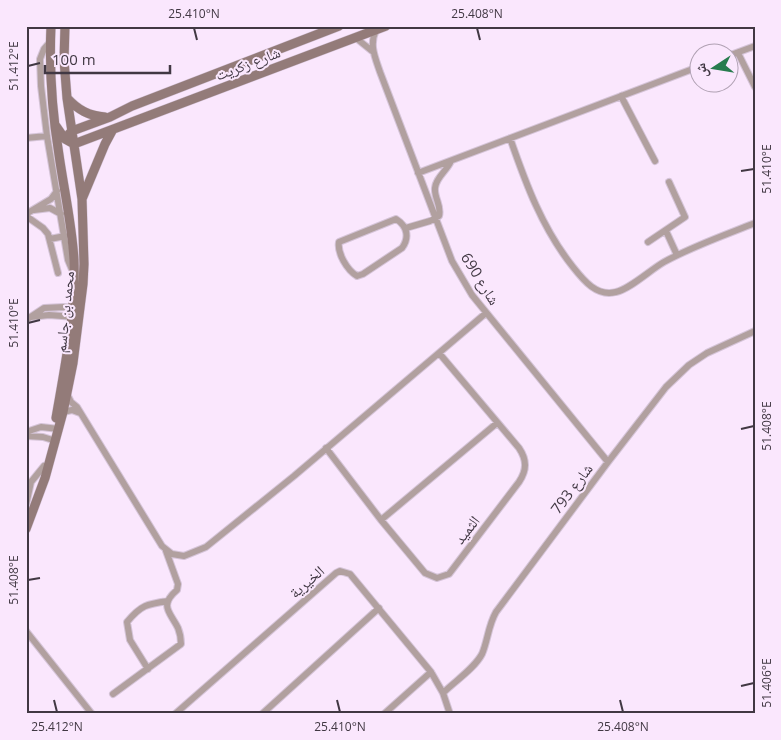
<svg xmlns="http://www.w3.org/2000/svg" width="781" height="740" font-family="'Open Sans','Noto Naskh Arabic',sans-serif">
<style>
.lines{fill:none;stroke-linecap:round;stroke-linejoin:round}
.street-casing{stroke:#d5c4d8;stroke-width:8}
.secondary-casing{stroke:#d5c4d8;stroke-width:10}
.street{stroke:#b1a09f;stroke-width:6}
.secondary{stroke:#937b79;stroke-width:9}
.ticks{fill:none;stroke:#413843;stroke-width:2}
.labels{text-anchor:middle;stroke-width:4;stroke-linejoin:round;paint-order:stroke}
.street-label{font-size:15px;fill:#413843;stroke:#fae7fd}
.neatline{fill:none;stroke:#413843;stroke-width:2}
.ticks-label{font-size:12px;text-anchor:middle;fill:#413843}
</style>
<rect width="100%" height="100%" fill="#fae7fd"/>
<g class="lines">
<!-- street casing -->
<g class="street-casing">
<path id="street" d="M376,30c-7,15 -1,27 4,42l72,189 20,34 136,167
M356,38l16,13
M50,42l-6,7 -4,10 1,27 6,50 21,124 5,12
M738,53l17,34
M728,56l27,-10
M621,96l34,65
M26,138l21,-2
M510,138c16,46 32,90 63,129 11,14 24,30 43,25 14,-3 34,-22 48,-30 29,-16 61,-27 91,-39
M418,173l280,-106
M34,210l16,-2 11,6
M26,214l25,-15 6,-8
M26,216l17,12 5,6 10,39
M396,219c11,7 14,18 6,29l-39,26 -6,2c-10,-6 -20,-23 -18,-34z
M406,228l24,-7 9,-5c3,-10 -5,-18 -4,-28 1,-11 12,-17 16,-27
M666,231l11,24
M50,239l15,-3
M648,242l37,-25 -16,-35
M31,317l18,-2 26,2
M26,320l18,-12 20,-1 12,1
M67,394l4,8 6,5 85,139 10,8 12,2 22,-9 88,-71 192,-163
M63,412l9,-2 8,3
M26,432l15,-5 18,2
M26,436l17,1 13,4
M326,448l55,72 44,53 12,5 12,-4 70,-92c8,-12 8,-22 0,-34l-80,-95
M26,505l5,-23 13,-16
M381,520l116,-97
M26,631l66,83
M148,669l-18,-29 -3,-18c14,-17 20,-18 41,-21
M443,693c12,-12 31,-24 39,-39 6,-14 6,-28 14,-42l112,-150 58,-75 23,-22 18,-12 48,-22
M113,694l68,-50c0,-5 -1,-11 -3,-16 -7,-15 -20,-22 -1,-38l1,-6 -12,-33
M175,714l161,-141 4,-2 10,3 81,98 12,21 7,21
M262,714l117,-106
M384,714l47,-42"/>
</g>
<!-- secondary casing -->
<g class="secondary-casing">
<path id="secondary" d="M51,26c-2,44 1,86 8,129 5,35 13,70 15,105 2,53 -9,106 -18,158
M67,98c11,12 22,18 38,19
M56,126l9,13 9,5 312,-118
M69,134l3,-3 38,-14 22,-11 207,-80
M82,199l23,-55 7,-13
M26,529l19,-51 18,-66 10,-49 10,-79 1,-20 -2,-65 -15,-101 -3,-38 1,-34"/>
</g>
<!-- street -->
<use href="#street" class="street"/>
<!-- secondary -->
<use href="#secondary" class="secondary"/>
</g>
<!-- ticks -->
<path class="ticks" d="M194,28l3,12M477,28l3,12M28,66l12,-3M741,171l13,-2M28,323l12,-3M741,429l13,-3M28,580l12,-2M741,686l13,-3M54,700l3,12M337,700l3,12M620,700l3,12"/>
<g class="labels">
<!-- street labels -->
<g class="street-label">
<text transform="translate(248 64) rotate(-21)" y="5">شارع زكريت</text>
<text transform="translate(480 279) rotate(58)" y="5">شارع 690</text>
<text transform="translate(65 312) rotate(-84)" y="5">محمد بن جاسم</text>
<text transform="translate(572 489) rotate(-53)" y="5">شارع 793</text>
<text transform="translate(467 530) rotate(-52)" y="5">الثميد</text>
<text transform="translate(307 582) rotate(-41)" y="5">الخيرية</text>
</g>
</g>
<!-- border -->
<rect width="781" height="740" fill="none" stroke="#fae7fd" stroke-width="55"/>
<!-- north arrow -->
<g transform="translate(714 68) rotate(258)"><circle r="24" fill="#fae7fd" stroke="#b0a1b3"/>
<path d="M0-4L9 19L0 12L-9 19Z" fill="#277c4e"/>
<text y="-8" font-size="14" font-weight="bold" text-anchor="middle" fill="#413843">ش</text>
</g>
<!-- scale -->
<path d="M45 65v8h125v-8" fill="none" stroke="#413843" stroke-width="2.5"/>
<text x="52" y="65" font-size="15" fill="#413843" stroke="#fae7fd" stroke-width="4" paint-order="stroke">100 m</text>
<rect x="28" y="28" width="726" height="684" class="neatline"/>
<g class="ticks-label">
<text x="194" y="18">25.410°N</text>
<text x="477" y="18">25.408°N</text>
<text transform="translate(14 66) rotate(-90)" y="4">51.412°E</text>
<text transform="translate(767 169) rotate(-90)" y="4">51.410°E</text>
<text transform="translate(14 323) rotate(-90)" y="4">51.410°E</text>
<text transform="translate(767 426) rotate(-90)" y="4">51.408°E</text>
<text transform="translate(14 580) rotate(-90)" y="4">51.408°E</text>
<text transform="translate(767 683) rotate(-90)" y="4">51.406°E</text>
<text x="57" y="731">25.412°N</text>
<text x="340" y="731">25.410°N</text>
<text x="623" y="731">25.408°N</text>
</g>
</svg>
